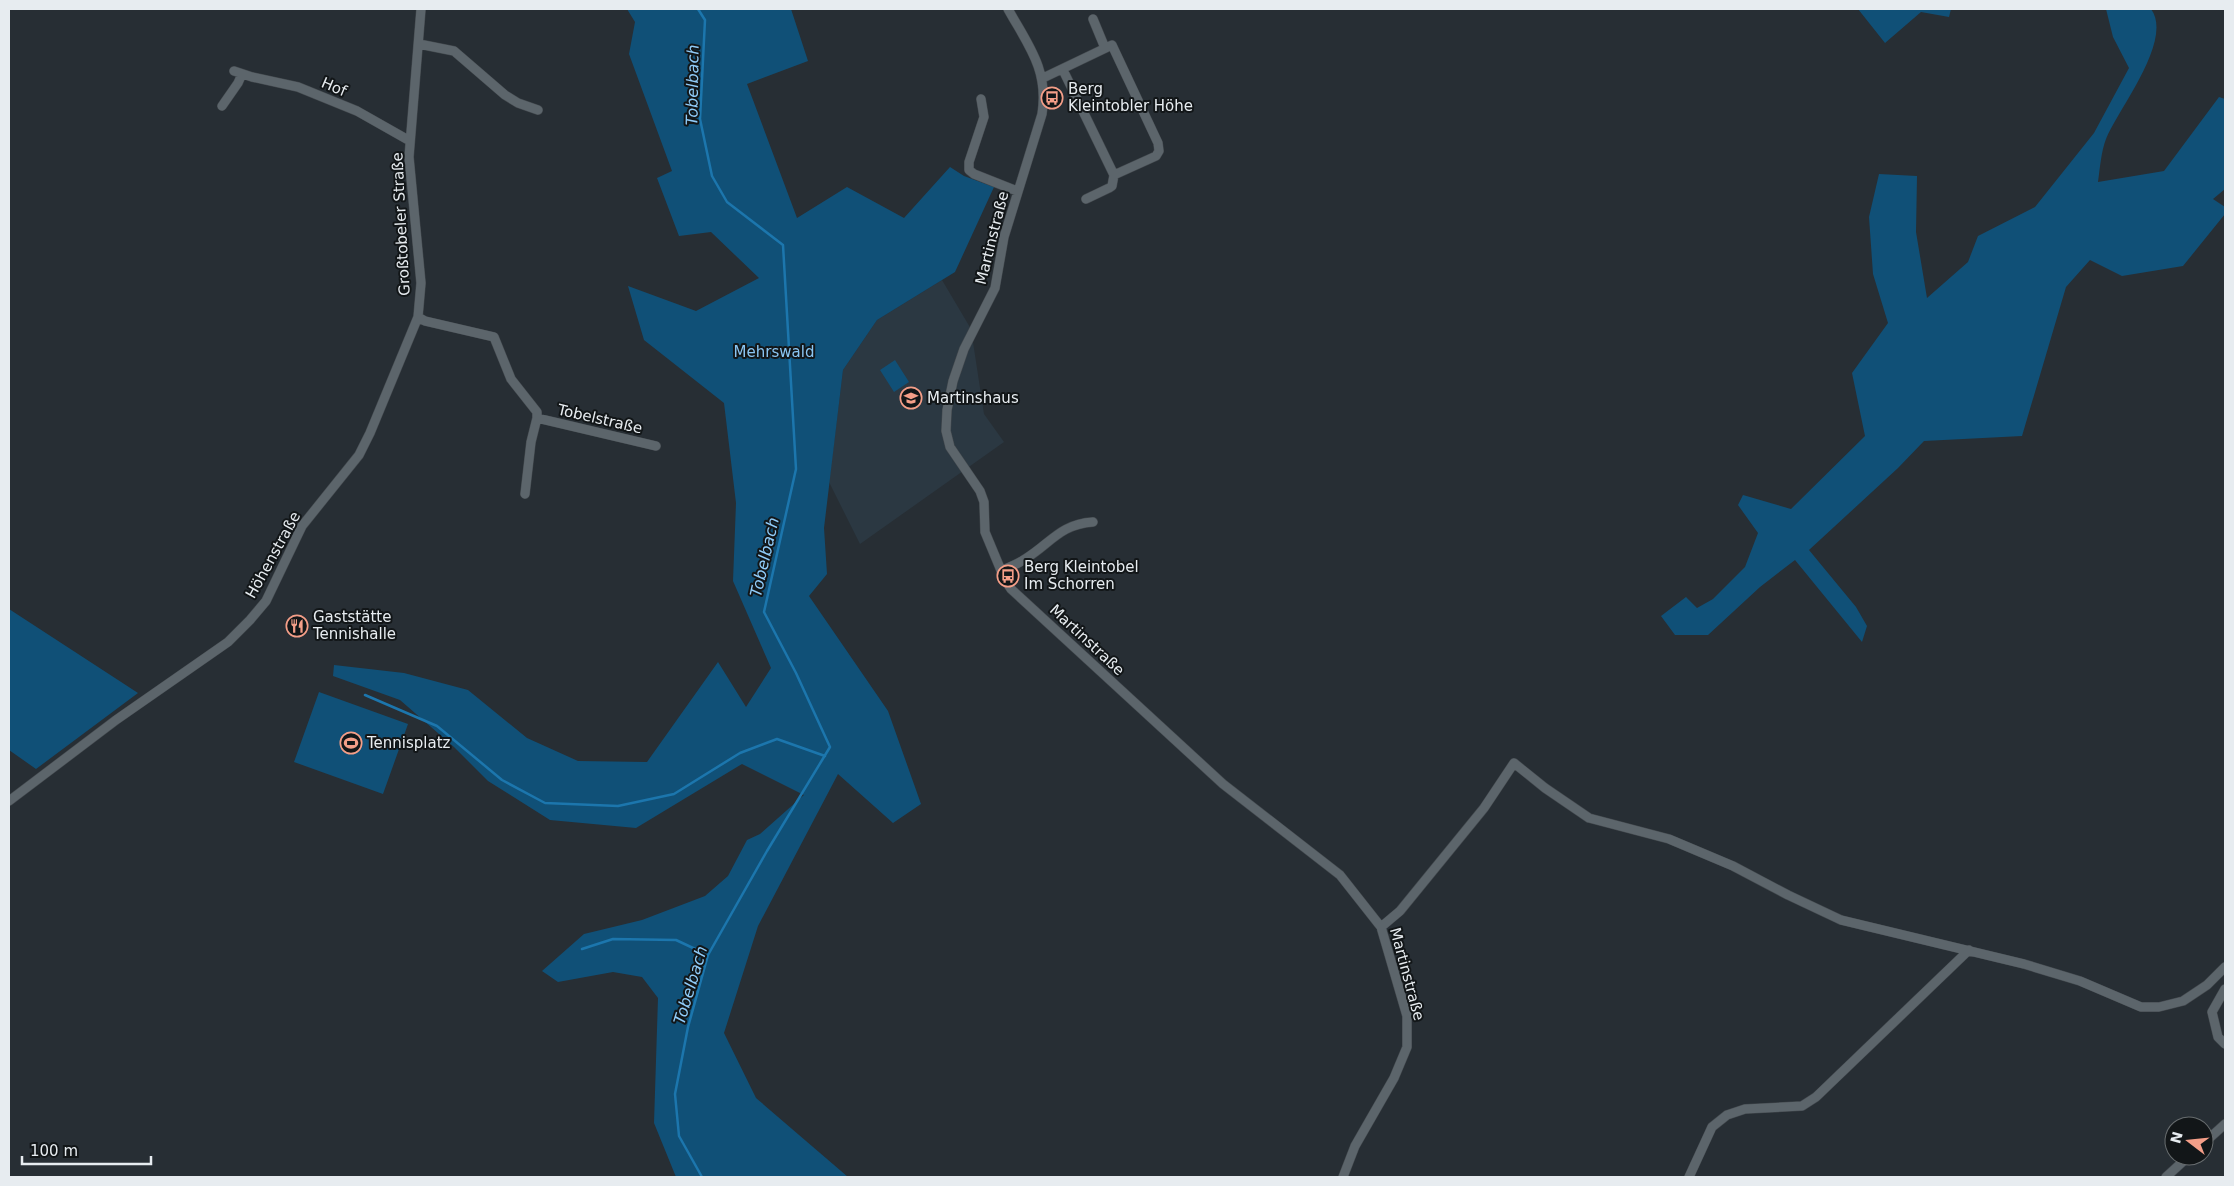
<svg xmlns="http://www.w3.org/2000/svg" width="2234" height="1186" font-family="'DejaVu Sans',sans-serif">
<style>
.built{fill:#2b3842}
.green{fill:#105077}
.lines{fill:none;stroke-linecap:round;stroke-linejoin:round}
.stream{stroke:#1c76ad;stroke-width:2.5}
.minor-casing{stroke:#43494e;stroke-width:10}
.minor{stroke:#5c656b;stroke-width:9}
.labels{text-anchor:middle;stroke-width:4;stroke-linejoin:round;paint-order:stroke}
.street-label{font-size:15px;fill:#e7ecf0;stroke:#121618}
.poi-label{font-size:15px;fill:#e7ecf0;stroke:#121618;text-anchor:start}
.park-label{font-size:15px;fill:#8bc6f3;stroke:#121618}
.water-label{font-size:16px;font-style:italic;fill:#90ccf9;stroke:#121618}
</style>
<rect width="100%" height="100%" fill="#272e34"/>
<!-- built -->
<path class="built" d="M942,280l29,49 13,85 20,28 -144,102 -31,-62 14,-112 34,-50z"/>
<!-- green -->
<path class="green" d="M627,9h164l17,52 -61,23 50,134 50,-31 57,31 46,-51 14,9 30,11 -39,85 -78,48 -34,50 -19,158 3,46 -18,22 79,115 33,93 -28,19 -55,-49 -80,152 -34,107 32,65 92,79h-172l-22,-54 4,-125 -16,-21 -29,-5 -55,10 -16,-11 42,-37 58,-14 63,-24 23,-20 19,-36 13,-6 44,-39 -62,-31 -106,64 -86,-8 -62,-39 -34,-34 -54,-47 -67,-24 1,-11 70,8 64,17 59,48 51,23 69,1 71,-100 28,45 25,-39 -38,-87 3,-78 -12,-100 -80,-63 -16,-54 68,25 63,-33 -48,-46 -32,4 -22,-58 15,-7 -43,-117 6,-32z
M1858,9h93l-2,8 -28,-5 -36,31z
M2106,9h45c23,31 -33,100 -45,130 -5,13 -6,29 -8,43l66,-11 55,-74 6,2v90l-12,10 12,8v7l-42,52 -61,10 -32,-16 -24,27 -44,149 -98,5 -26,27 -89,82 47,57 11,19 -5,16 -67,-82 -35,27 -52,48h-33l-14,-19 25,-19 11,11 16,-9 32,-32 13,-34 -20,-28 5,-10 48,14 74,-73 -13,-63 36,-50 -15,-49 -4,-57 10,-43 38,2 -1,56 11,66 41,-36 10,-26 57,-29 59,-74 35,-65 -16,-31z
M895,360l14,22 -15,10 -14,-22z
M9,609l129,84 -102,76 -27,-19z
M319,692l89,32 -25,70 -89,-32z"/>
<g class="lines">
<!-- stream -->
<path class="stream" d="M698,9l7,11 -5,99 12,57 15,26 56,43 13,224 -32,143 32,61 34,74 -63,104 -59,104 -20,72 -13,67 4,42 23,41
M365,695l72,31 65,54 43,23 73,3 56,-12 66,-41 37,-14 48,17
M582,949l31,-10 63,1 32,15"/>
<!-- minor casing -->
<g class="minor-casing">
<path id="minor" d="M1008,9c20,36 41,61 34,105l-38,123 -9,51 -31,61 -11,32 -6,29 -1,21 4,16 30,44 4,11 1,30 20,48 6,9 212,195 117,91 41,52 26,89v31l-13,31 -39,68 -12,31
M1093,19l12,29
M419,44l35,7 51,44 13,8 20,7
M234,71l18,6 46,10 59,24 53,30
M1043,78l69,-33 46,98 1,8 -3,5 -42,19 -51,-105
M981,99l3,18 -15,45v8l5,4 43,17
M222,106l16,-23 4,-9
M1086,199l23,-11 3,-2 2,-11
M418,317l7,4 69,16 17,42 26,33v6l-6,24 -6,52
M537,418l119,28
M1001,571c8,-4 17,-7 24,-12 25,-15 35,-35 68,-37
M9,801l107,-81 112,-78 22,-22 16,-19 36,-75 57,-71 11,-22 48,-116 3,-34 -12,-126 12,-148
M1381,927l19,-16 84,-103 30,-45 31,25 44,30 80,21 64,27 55,29 53,25 183,44 56,17 61,26h18l24,-6 24,-16 18,-18
M2225,989l-13,23 6,25 7,7
M2204,1143l21,-19
M1689,1177l23,-50 15,-12 18,-6 57,-3 14,-9 153,-147
M2166,1177l23,-21"/>
</g>
<!-- minor -->
<use href="#minor" class="minor"/>
</g>
<!-- icons -->
<defs>
<g id="bus-ring" transform="scale(1.125)"><circle r="9.5" fill="#121618" stroke="#f49e88" stroke-width="1.5"/><path d="M-5-6H5V4H4V6H2V4H-2V6H-4V4H-5ZM-3.5-4V0h7V-4ZM-3.5 1.2v1.5H-2V1.2ZM2 1.2v1.5H3.5V1.2Z" fill="#f49e88"/></g>
<g id="school-ring" transform="scale(1.125)"><circle r="9.5" fill="#121618" stroke="#f49e88" stroke-width="1.5"/><path d="M0-5L7-2L0 1L-7-2ZM-4 1L0 2.5L4 1V4Q0 6-4 4Z" fill="#f49e88"/></g>
<g id="restaurant-ring" transform="scale(1.125)"><circle r="9.5" fill="#121618" stroke="#f49e88" stroke-width="1.5"/><path d="M-5-6h1v4h1v-4h1v4h1v-4h1v5L-1.5 .5V6h-2V.5L-5-1ZM5-6V6H3V1.5H1.5Q1.5-4 5-6Z" fill="#f49e88"/></g>
<g id="stadium-ring" transform="scale(1.125)"><circle r="9.5" fill="#121618" stroke="#f49e88" stroke-width="1.5"/><path d="M0-5a6.5 5 0 1 0 0 10a6.5 5 0 1 0 0-10ZM-3.5-1.8h7v3.6h-7Z" fill="#f49e88"/></g>
</defs>
<g fill-rule="evenodd">
<use href="#bus-ring" x="1052" y="98"/>
<use href="#school-ring" x="911" y="398"/>
<use href="#bus-ring" x="1008" y="576"/>
<use href="#restaurant-ring" x="297" y="626"/>
<use href="#stadium-ring" x="351" y="743"/>
</g>
<g class="labels">
<!-- street labels -->
<g class="street-label">
<text transform="translate(334 87) rotate(23)" y="5">Hof</text>
<text transform="translate(401 224) rotate(-93)" y="5">Großtobeler Straße</text>
<text transform="translate(992 238) rotate(-76)" y="5">Martinstraße</text>
<text transform="translate(600 419) rotate(13)" y="5">Tobelstraße</text>
<text transform="translate(273 555) rotate(-61)" y="5">Höhenstraße</text>
<text transform="translate(1087 640) rotate(43)" y="5">Martinstraße</text>
<text transform="translate(1407 974) rotate(75)" y="5">Martinstraße</text>
</g>
<!-- poi labels -->
<g class="poi-label">
<text x="1068" y="94">Berg<tspan x="1068" dy="17">Kleintobler Höhe</tspan></text>
<text x="927" y="403">Martinshaus</text>
<text x="1024" y="572">Berg Kleintobel<tspan x="1024" dy="17">Im Schorren</tspan></text>
<text x="313" y="622">Gaststätte<tspan x="313" dy="17">Tennishalle</tspan></text>
<text x="367" y="748">Tennisplatz</text>
</g>
<!-- park labels -->
<g class="park-label">
<text x="774" y="357">Mehrswald</text>
</g>
<!-- water labels -->
<g class="water-label">
<text transform="translate(692 85) rotate(-89)" y="6">Tobelbach</text>
<text transform="translate(764 557) rotate(-77)" y="6">Tobelbach</text>
<text transform="translate(690 985) rotate(-73)" y="6">Tobelbach</text>
</g>
</g>
<!-- border -->
<rect width="2234" height="1186" fill="none" stroke="#e7ecf0" stroke-width="20"/>
<!-- north arrow -->
<g transform="translate(2189 1141) rotate(286)"><circle r="24" fill="#121618" stroke="#676c6e"/>
<path d="M0-4L9 19L0 12L-9 19Z" fill="#f49e88"/>
<text y="-8" font-size="14" font-weight="bold" text-anchor="middle" fill="#e7ecf0">N</text>
</g>
<!-- scale -->
<path d="M22 1156v8h129v-8" fill="none" stroke="#e7ecf0" stroke-width="2.5"/>
<text x="30" y="1156" font-size="15" fill="#e7ecf0" stroke="#121618" stroke-width="4" paint-order="stroke">100 m</text>
</svg>
